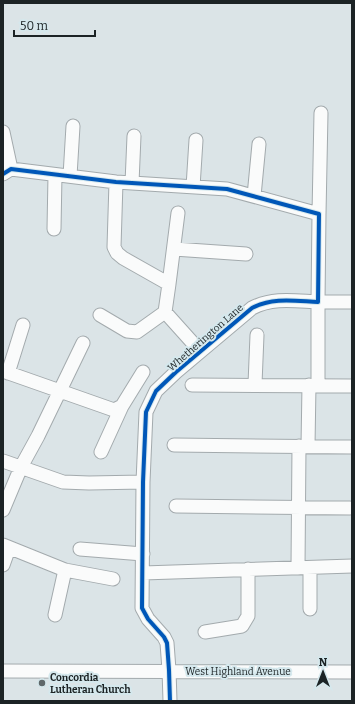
<svg xmlns="http://www.w3.org/2000/svg" width="355" height="704" font-family="Bitter,serif">
<style>
.lines{fill:none;stroke-linecap:round;stroke-linejoin:round}
.minor-casing{stroke:#a3aaad;stroke-width:15}
.minor{stroke:#fafbfb;stroke-width:13}
.cycleway-casing{stroke:#d5e8ed;stroke-width:6}
.cycleway{stroke:#0057b8;stroke-width:4}
.poi-dot{fill:#5f6769;stroke:#d5e8ed;stroke-width:1.5}
.labels{text-anchor:middle;stroke-width:4;stroke-linejoin:round;paint-order:stroke}
.street-label{font-size:10px;fill:#1c2325;stroke:#d5e8ed}
.poi-label{font-size:10px;font-weight:bold;fill:#1c2325;stroke:#d5e8ed;text-anchor:start}
</style>
<rect width="100%" height="100%" fill="#dbe4e7"/>
<g class="lines">
<!-- minor casing -->
<g class="minor-casing">
<path id="minor" d="M3,132l8,37
M3,174l8,-5 105,13 111,7 92,25 -1,88c-23,-1 -45,-5 -66,6l-76,64 -20,19 -10,21 -3,70 -1,126 6,11 16,18 3,6 2,27 1,31
M70,176l3,-50
M116,182l-2,65 3,6 6,5 46,26 -4,28 35,39
M132,183l2,-47
M193,187l3,-47
M254,196l5,-52
M319,214l2,-101
M54,229l1,-54
M174,249l72,5
M169,284l9,-71
M100,315l27,16 10,1 28,-20
M3,371l111,39 8,-4 21,-34
M8,373l15,-48
M255,384l2,-49
M192,385l160,1
M318,385v-83h34
M174,445l178,2
M308,446l1,-61
M101,452l21,-46
M3,461l60,21 26,1 54,-1
M176,506l174,2
M3,510l18,-43 17,-31 45,-93
M3,545l62,25 -10,45
M80,549l63,5
M3,565l6,-17
M298,568l1,-122
M310,568v41
M65,570l48,9
M143,573l209,-7
M205,632l37,-6 6,-10v-47
M3,671l349,1"/>
</g>
<!-- minor -->
<use href="#minor" class="minor"/>
<!-- cycleway casing -->
<g class="cycleway-casing">
<path id="cycleway" d="M3,174l8,-5 105,13 111,7 92,25 -1,88c-23,-1 -45,-5 -66,6l-76,64 -20,19 -10,21 -3,70 -1,126 6,11 16,18 3,6 2,27 1,31"/>
</g>
<!-- cycleway -->
<use href="#cycleway" class="cycleway"/>
</g>
<!-- markers -->
<circle class="poi-dot" cx="42" cy="683" r="4"/>
<g class="labels">
<!-- street labels -->
<g class="street-label">
<text transform="translate(205 337) rotate(-41)" y="4">Whetherington Lane</text>
<text x="238" y="675">West Highland Avenue</text>
</g>
<!-- poi labels -->
<g class="poi-label">
<text x="50" y="681">Concordia<tspan x="50" dy="12">Lutheran Church</tspan></text>
</g>
</g>
<!-- border -->
<rect width="355" height="704" fill="none" stroke="#1c2325" stroke-width="8"/>
<!-- north arrow -->
<g transform="translate(323 672)" stroke="#d5e8ed" stroke-width="3" paint-order="stroke">
<path d="M0-3L7 15L0 10L-7 15Z" fill="#1c2325"/>
<text y="-6" font-size="11" font-weight="bold" text-anchor="middle" fill="#1c2325">N</text>
</g>
<!-- scale -->
<path d="M14 30v6h81v-6" fill="none" stroke="#1c2325" stroke-width="2"/>
<text x="20" y="30" font-size="12" fill="#1c2325" stroke="#d5e8ed" stroke-width="3" paint-order="stroke">50 m</text>
</svg>
